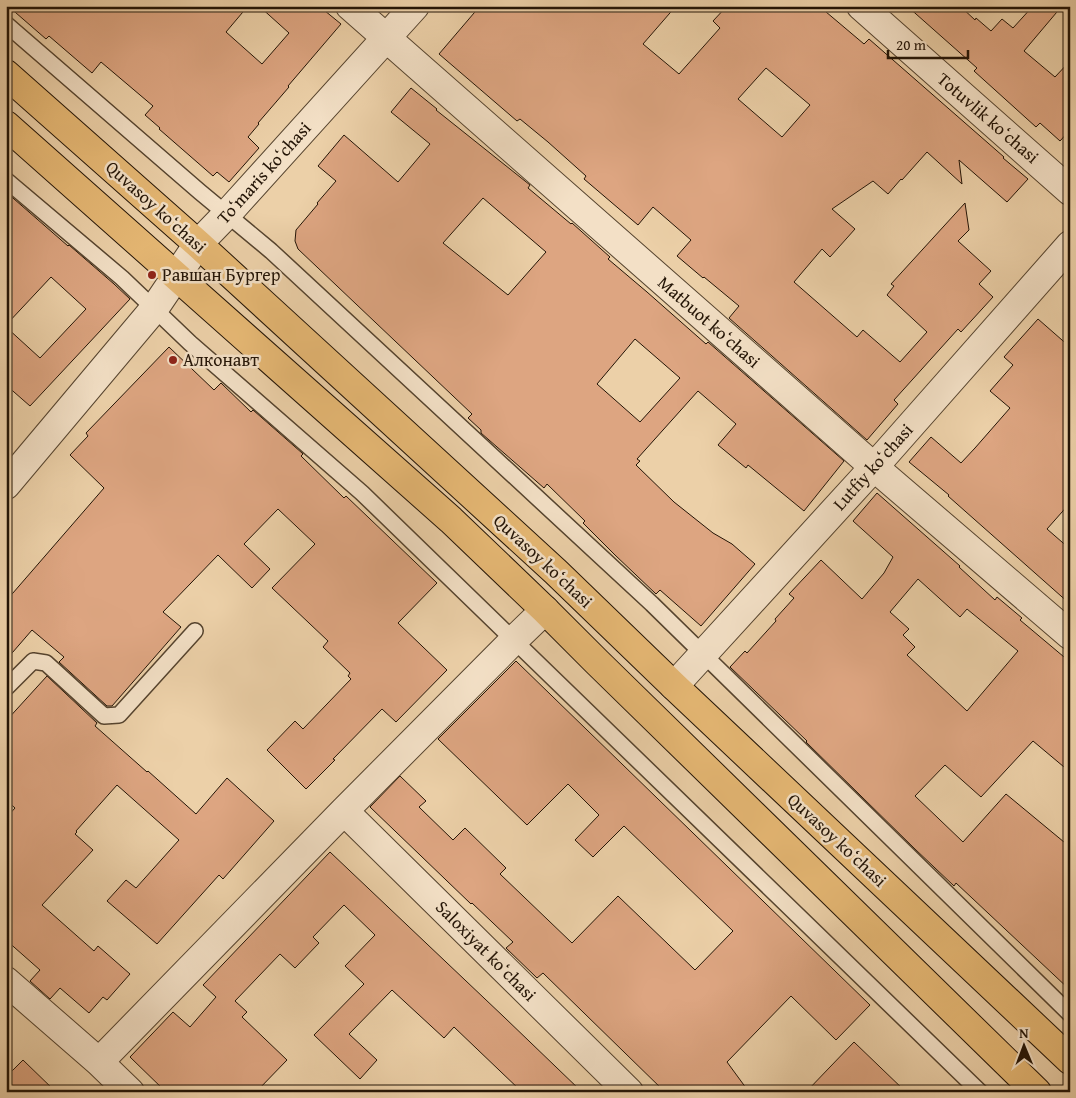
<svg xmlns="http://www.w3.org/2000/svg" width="1076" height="1098" font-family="'Gentium Book Plus',serif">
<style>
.building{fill:#dda581;stroke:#231406;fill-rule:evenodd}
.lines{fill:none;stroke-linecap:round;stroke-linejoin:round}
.service-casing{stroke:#55432e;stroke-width:18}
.minor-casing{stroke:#55432e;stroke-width:30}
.primary-casing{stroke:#231406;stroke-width:30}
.service{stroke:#f3e0c6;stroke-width:15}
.minor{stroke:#f3e0c6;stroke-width:28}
.primary{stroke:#e6b874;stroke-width:28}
.poi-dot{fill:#8f2418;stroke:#f3e0c6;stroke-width:2}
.labels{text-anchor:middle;stroke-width:5;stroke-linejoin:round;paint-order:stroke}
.street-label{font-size:18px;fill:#231406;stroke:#f3e0c6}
.poi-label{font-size:18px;fill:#231406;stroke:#f3e0c6;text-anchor:start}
</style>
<rect width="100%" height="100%" fill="#ecd0a8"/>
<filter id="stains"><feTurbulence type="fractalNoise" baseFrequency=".004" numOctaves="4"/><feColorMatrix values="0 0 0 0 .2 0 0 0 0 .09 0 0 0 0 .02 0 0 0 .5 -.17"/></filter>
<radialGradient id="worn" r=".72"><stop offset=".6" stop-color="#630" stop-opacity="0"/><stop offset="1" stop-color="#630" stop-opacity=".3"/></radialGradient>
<!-- building -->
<path class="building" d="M8,6h240l-22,26 36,32 27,-31 -30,-27h60l22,18 -53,62 1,1 -31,36 1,1 -11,13 11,11 -30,34 -12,-10 -4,4 -54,-47 1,-1 -15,-13 8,-9 -52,-44 -9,11 -43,-37 -3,3z
M480,6h196l-33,38 36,30 41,-46 -7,-7 14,-15h92l45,38 5,-5 135,118 -1,1 25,21 -21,23 -48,-42 3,24 -35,-32 -25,28 -1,-1 -13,15 -15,-13 -41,28 23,20 -25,28 -8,-8 -28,33 63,55 6,-7 37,32 27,-30 -40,-37 7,-9 -3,-2 74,-81 4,27 -11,11 33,30 -12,13 14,13 -32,35 -3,-3 -64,71 4,4 -31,36 -138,-122 10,-12 -35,-29 -1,1 -26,-22 14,-16 -38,-33 -15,18 -54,-46 2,-3 -38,-34 -28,-23 -3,2 -78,-67zM766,68l44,37 -28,32 -44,-38z
M907,6h53l15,14 1,-2 15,13 11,-12 11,9 20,-22h29l-38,45 31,26 15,-16v69l-10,11 -20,-18 -4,4 -62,-56 3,-3z
M411,88l26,21 -1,1 94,75 -2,3 43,36 1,-1 38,34 -2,2 39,33 59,52 2,-2 136,119 -40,50 -56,-46 -2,3 -28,-23 18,-21 -38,-33 -61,68 3,2 -4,4 38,37 39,31 19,11 23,20 -54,62 -41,-36 -4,4 -41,-39 -32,-32 2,-2 -38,-37 -3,4 -63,-55v-3l-13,-12 4,-4 -174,-165 -3,-8 1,-11 22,-26 -1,-1 19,-22 -18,-15 26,-31 54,47 32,-38 -39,-32zM483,198l63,54 -38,43 -65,-52zM635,339l45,39 -40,44 -43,-38z
M6,192l62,54 1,-1 45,39 16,15 -100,107 -24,-21v-58l34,31 46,-49 -35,-32 -45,48z
M1038,319l32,28v156l-23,26 23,20v55l-122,-108 1,-1 -40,-33 22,-25 30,26 14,-15 35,-40 -20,-17 23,-26 -9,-8z
M169,347l45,43 7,-7 30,29 2,-2 49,43 1,1 -2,2 43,42 2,-2 91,87 -39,40 49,47 -51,52 -14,-13 -49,50 2,1 -29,29 -39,-39 28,-29 8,8 48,-50 -3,-3 2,-3 -27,-26 5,-6 -56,-53 43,-44 -37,-35 -34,35 26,25 -18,19 -34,-33 -55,57 18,15 -69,79h-5l-48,-44 5,-5 -32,-27 -26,30v-59l98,-113 -34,-33 18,-19 -2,-3z
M877,493l83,73 -1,1 36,33 2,-3 25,21 -2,2 50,42v110l-37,-31 -52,56 -36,-32 -30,31 48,46 43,-48 64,53v143l-114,-107 -2,3 -39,-37 -109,-107 1,-1 -77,-74 15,-16 2,2 29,-32 -1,-2 19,-21 -5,-4 32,-34 41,39 22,-26 9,-16 -40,-36zM918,579l42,38 7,-8 51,42 -51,60 -60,-56 8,-8 -12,-12 6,-6 -19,-17z
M516,661l354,344 -34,35 -45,-44 -64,66 22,30h-84l-122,-119 -6,5 -31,-30 7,-6 -41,-39 -1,1 -101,-97 30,-31 26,25 -7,6 34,33 12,-12 41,40 -6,6 72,69 46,-47 77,74 38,-39 -109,-105 -31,31 -18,-17 24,-25 -31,-31 -41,41 -89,-86z
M47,676l50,47 -2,3 52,46 1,-1 48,43 31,-36 47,43 -51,58 -4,-4 -62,69 -50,-43 19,-21 10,8 43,-48 -62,-55 -41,46 1,1 -2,2 18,16 -51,55 52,46 4,-5 32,28 -23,26 -4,-3 -14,16 -29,-25 -10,11 -20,-18 10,-11 -34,-30v-122l9,-10 -9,-8v-79z
M330,852l174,165 78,75h-60l-68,-65 -10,11 -52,-48 -43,44 28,26 -17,19 -46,-44 50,-51 -19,-18 30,-31 -31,-30 -31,32 6,6 -24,25 -15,-14 -45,47 12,11 -5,5 45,43 -31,32h-90l-36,-35 43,-45 17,15 26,-30 -13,-12z
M854,1042l52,50h-100z
M23,1060l33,32h-50v-15z"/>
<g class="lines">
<!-- service casing -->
<g class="service-casing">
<path id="service" d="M6,24l194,168 71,59 381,353 418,410
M6,180l116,98 68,65 172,150 618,599
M6,688l27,-27 13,2 58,53 15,-1 76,-84"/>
</g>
<!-- minor casing -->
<g class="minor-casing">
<path id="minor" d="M350,6l524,461 196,168
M861,6l209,185
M6,485l148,-176 44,-65 29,-30 188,-208
M674,686l200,-219 196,-222
M344,811l285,281
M6,981l93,81 31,30
M99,1062l245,-251 169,-170 32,-31"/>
</g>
<!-- primary casing -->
<g class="primary-casing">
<path id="primary" d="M6,74l192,170 358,328 118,114 396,374
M6,125l445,395 94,90 52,52 440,430"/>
</g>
<!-- service -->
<use href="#service" class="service"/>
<!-- minor -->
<use href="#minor" class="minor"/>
<!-- primary -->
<use href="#primary" class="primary"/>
</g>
<!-- markers -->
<g class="poi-dot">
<circle cx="152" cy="275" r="5"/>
<circle cx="173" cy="360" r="5"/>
</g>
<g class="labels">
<!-- street labels -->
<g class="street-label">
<text transform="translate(988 118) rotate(41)" y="6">Totuvlik koʻchasi</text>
<text transform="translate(264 173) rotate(-48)" y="6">Toʻmaris koʻchasi</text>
<text transform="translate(156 207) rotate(42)" y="6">Quvasoy koʻchasi</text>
<text transform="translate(709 322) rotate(41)" y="6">Matbuot koʻchasi</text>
<text transform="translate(873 467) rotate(-48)" y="6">Lutfiy koʻchasi</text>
<text transform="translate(543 561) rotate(43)" y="6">Quvasoy koʻchasi</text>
<text transform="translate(837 840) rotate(43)" y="6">Quvasoy koʻchasi</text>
<text transform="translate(486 951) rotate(45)" y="6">Saloxiyat koʻchasi</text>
</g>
<!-- poi labels -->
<g class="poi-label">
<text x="162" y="281">Равшан Бургер</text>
<text x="183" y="366">Алконавт</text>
</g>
</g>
<!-- margin -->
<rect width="1076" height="1098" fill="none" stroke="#ecd0a8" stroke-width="25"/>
<rect x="8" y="8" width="1061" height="1083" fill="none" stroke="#231406" stroke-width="2.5"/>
<rect x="12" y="12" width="1051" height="1073" fill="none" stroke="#231406"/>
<!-- north arrow -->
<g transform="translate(1024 1046) rotate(359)" stroke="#f3e0c6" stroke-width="4" paint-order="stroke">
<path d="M0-4L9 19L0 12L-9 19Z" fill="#231406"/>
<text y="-8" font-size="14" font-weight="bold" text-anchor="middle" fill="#231406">N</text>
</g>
<!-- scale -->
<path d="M888 50v8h80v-8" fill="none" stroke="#231406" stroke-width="2.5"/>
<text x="896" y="50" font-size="15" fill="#231406" stroke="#f3e0c6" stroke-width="4" paint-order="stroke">20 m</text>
<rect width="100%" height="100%" filter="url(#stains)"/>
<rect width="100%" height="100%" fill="url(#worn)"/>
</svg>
